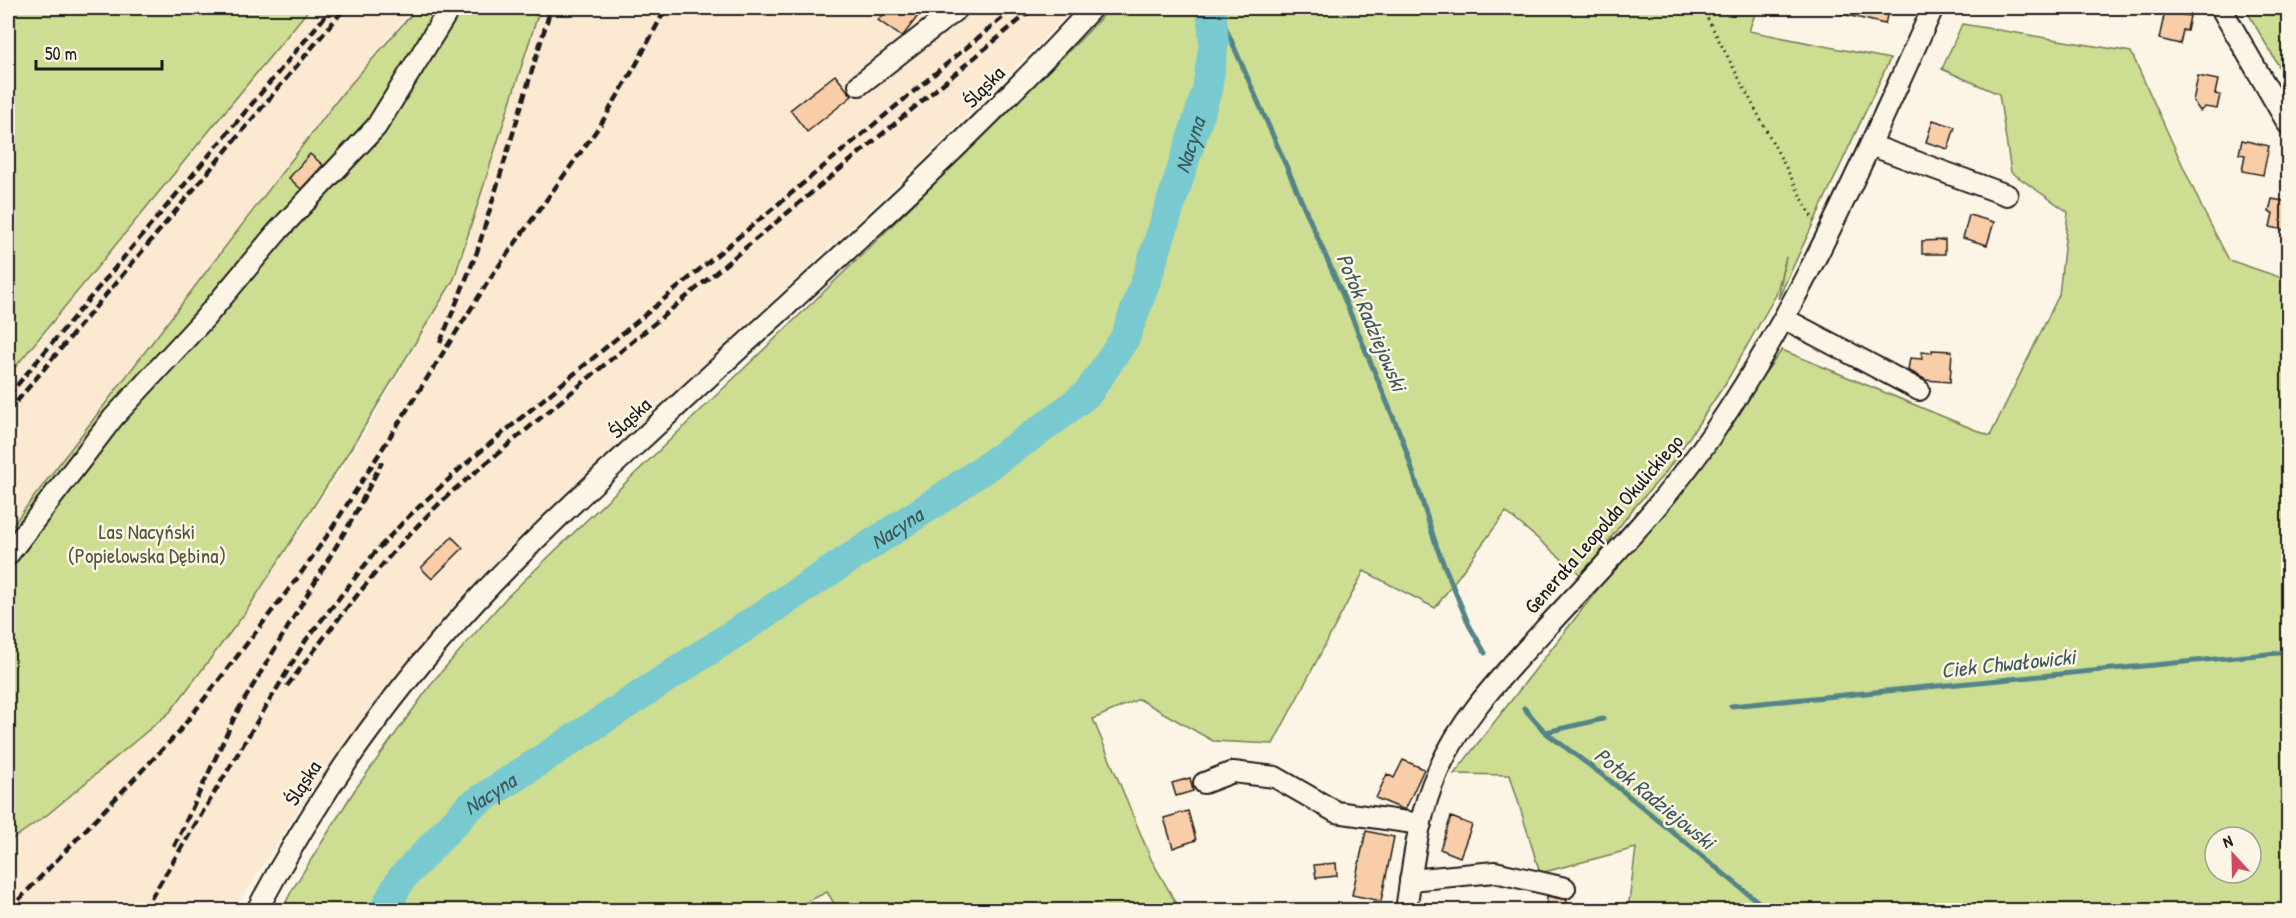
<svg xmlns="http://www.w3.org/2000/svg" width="2296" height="918" font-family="'Patrick Hand',sans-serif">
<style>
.built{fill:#fbe9d2}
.green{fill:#cddd92;stroke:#747c57;stroke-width:1.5;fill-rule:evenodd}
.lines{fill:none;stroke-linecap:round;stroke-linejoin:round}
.stream{stroke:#538488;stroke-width:5}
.river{stroke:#78c9d0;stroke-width:30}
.building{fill:#f8cda7;stroke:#1c1c1c;stroke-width:1.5}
.minor-casing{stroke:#1c1c1c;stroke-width:24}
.path{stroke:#1c1c1c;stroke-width:3;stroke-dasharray:1.5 4.5;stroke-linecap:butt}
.minor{stroke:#fcf5e5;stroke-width:20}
.rail{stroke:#1c1c1c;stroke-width:4.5;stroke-dasharray:9 4.5;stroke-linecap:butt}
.labels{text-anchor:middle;stroke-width:5;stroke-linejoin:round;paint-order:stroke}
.street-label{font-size:21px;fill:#1c1c1c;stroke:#fcf5e5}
.park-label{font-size:21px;fill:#51563f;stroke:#fcf5e5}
.water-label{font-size:22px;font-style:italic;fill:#3c595b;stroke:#fcf5e5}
</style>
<rect width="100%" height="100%" fill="#fcf5e5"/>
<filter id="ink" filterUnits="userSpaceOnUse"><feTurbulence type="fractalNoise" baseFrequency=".0167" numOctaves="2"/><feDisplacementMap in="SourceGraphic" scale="12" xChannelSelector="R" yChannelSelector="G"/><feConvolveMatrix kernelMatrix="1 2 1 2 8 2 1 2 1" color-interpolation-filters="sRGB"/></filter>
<g filter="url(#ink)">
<!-- built -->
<path class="built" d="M310,8h102l-70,86 -155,206 -179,230v-153l157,-190z
M540,8h534l-155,156 -284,265 -182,186 -155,195 -64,100h-226v-68l39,-27 123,-103 75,-99 113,-169 96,-165z"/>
<!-- green -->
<path class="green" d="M8,8h302l-302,368z
M417,8h123l-86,271 -99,163 -110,171 -75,99 -123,103 -39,27v-311l334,-437z
M1110,8h647l-8,23 141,28 -112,240 8,-42 -10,38 -51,89 -59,88 -34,38 -50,66 -76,-64 -71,96 -71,-37 -91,173 -60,-3 -74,-42 -46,20 58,140 29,51h-342l-11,-18 -37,18h-508l10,-20 62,-99 81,-112 71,-81 361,-348 218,-215z
M2245,8h43v74z
M1962,24l169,28 72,158 26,50 59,20v630h-660l8,-62 -96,25 -30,-98 -56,-1 144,-185 50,-58 134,-181 208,86 69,-141 9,-83 -57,-40 -12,-78 -57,-25zM2215,837h36v36h-36z"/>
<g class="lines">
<!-- stream -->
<path class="stream" d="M1217,8l124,283 62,150 34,107 32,77 16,28
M1731,706l557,-54
M1524,708l21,24 64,48 159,130
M1546,732l57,-13"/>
<!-- river -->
<path class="river" id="s1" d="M384,910l17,-31 68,-72 470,-307 111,-77 38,-30 37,-55 23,-63 59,-185 7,-48 -3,-34"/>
</g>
<!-- building -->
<path class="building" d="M888,8h36l-22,29 -24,-17z
M1839,8h50l-4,16 -47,-11z
M2165,11l25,5 -3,15 -4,-1 -3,14 -21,-5z
M835,75l17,21 -45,36 -17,-22z
M2198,76l20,4 -3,14 5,1 -3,14 -12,-2 -5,4 -7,-10z
M1933,120l22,7 -7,22 -22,-7z
M2242,140l27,6 -6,29 -21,-4 3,-16 -6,-1z
M310,154l13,11 -22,24 -12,-11z
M2272,199l17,3v29l-19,-4 3,-14 -4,-1z
M1969,215l25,7 -7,23 -24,-7z
M1945,240v14h-23v-13z
M1932,350l20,1 -2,31 -24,-2 -18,-10 2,-12 12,1v-7l10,1z
M452,537l11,11 -31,31 -11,-11z
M1403,760l21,9 -19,41 -29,-12 11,-24 7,4z
M1190,778l3,13 -17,5 -4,-13z
M1188,811l8,29 -23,8 -9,-30z
M1451,817l21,8 -12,32 -20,-8z
M1366,831l28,6 -13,64 -29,-6z
M1336,863l1,13 -21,2 -2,-13z
M1547,896l20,4 -1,10h-20z"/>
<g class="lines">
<!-- minor casing -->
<g class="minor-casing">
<path id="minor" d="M2221,8l67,116
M859,85l99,-77
M1870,145l137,50
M1785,319l134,71
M8,555l105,-137 92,-100 73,-87 98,-104 74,-119
M1204,783l29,-11 42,5 61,35 85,12
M1410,880l85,-8 70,16
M257,910c59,-112 132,-215 218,-308 67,-73 142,-139 214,-207 137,-126 277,-249 403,-387
M1406,910c7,-46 12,-96 32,-139 24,-55 65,-96 105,-140 59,-64 121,-126 170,-198 91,-132 153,-280 220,-425"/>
</g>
<!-- path -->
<path class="path" d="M1702,8l112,213"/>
<!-- minor -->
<use href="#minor" class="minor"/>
<!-- rail -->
<path class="rail" d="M440,343l37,-91 74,-244
M8,396l324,-388
M8,412l337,-404
M287,686c53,-69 103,-138 168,-197l579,-481
M174,847l62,-133 117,-196 29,-56
M9,910l169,-177 121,-157 30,-43 164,-259 108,-150 36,-61 29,-55
M144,910l162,-270 70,-89 32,-34 54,-50 552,-459"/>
</g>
</g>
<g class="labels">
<!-- street labels -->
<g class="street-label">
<text transform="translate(984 87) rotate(-46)" y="7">Śląska</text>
<text transform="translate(630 418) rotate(-43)" y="7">Śląska</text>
<text transform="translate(1604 524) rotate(-49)" y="7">Generała Leopolda Okulickiego</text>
<text transform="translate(303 783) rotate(-57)" y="7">Śląska</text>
</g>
<!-- park labels -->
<g class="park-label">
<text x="147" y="539">Las Nacyński<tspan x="147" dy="24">(Popielowska Dębina)</tspan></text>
</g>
<!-- water labels -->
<g class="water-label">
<text dy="8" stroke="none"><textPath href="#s1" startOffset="1149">Nacyna</textPath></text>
<text transform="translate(1372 322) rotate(67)" y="8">Potok Radziejowski</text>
<text dy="8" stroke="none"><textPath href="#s1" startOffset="645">Nacyna</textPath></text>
<text transform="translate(2008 663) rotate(-6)" y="8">Ciek Chwałowicki</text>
<text dy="8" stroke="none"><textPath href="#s1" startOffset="159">Nacyna</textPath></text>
<text transform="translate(1655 798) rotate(39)" y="8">Potok Radziejowski</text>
</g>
</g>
<!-- margin -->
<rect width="2296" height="918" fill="none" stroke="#fcf5e5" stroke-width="30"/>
<rect x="15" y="15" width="2266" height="888" fill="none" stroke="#1c1c1c" stroke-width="2" filter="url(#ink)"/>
<!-- north arrow -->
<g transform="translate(2233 855) rotate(338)"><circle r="28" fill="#fcf5e5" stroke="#a29e95" stroke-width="1.5"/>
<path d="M0-4.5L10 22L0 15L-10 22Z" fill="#d1495b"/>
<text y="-9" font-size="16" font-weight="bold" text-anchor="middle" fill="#1c1c1c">N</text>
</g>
<!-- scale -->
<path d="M36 60v9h126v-9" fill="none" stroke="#1c1c1c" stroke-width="3"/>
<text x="45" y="60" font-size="18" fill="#1c1c1c" stroke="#fcf5e5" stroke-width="4.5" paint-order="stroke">50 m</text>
</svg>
